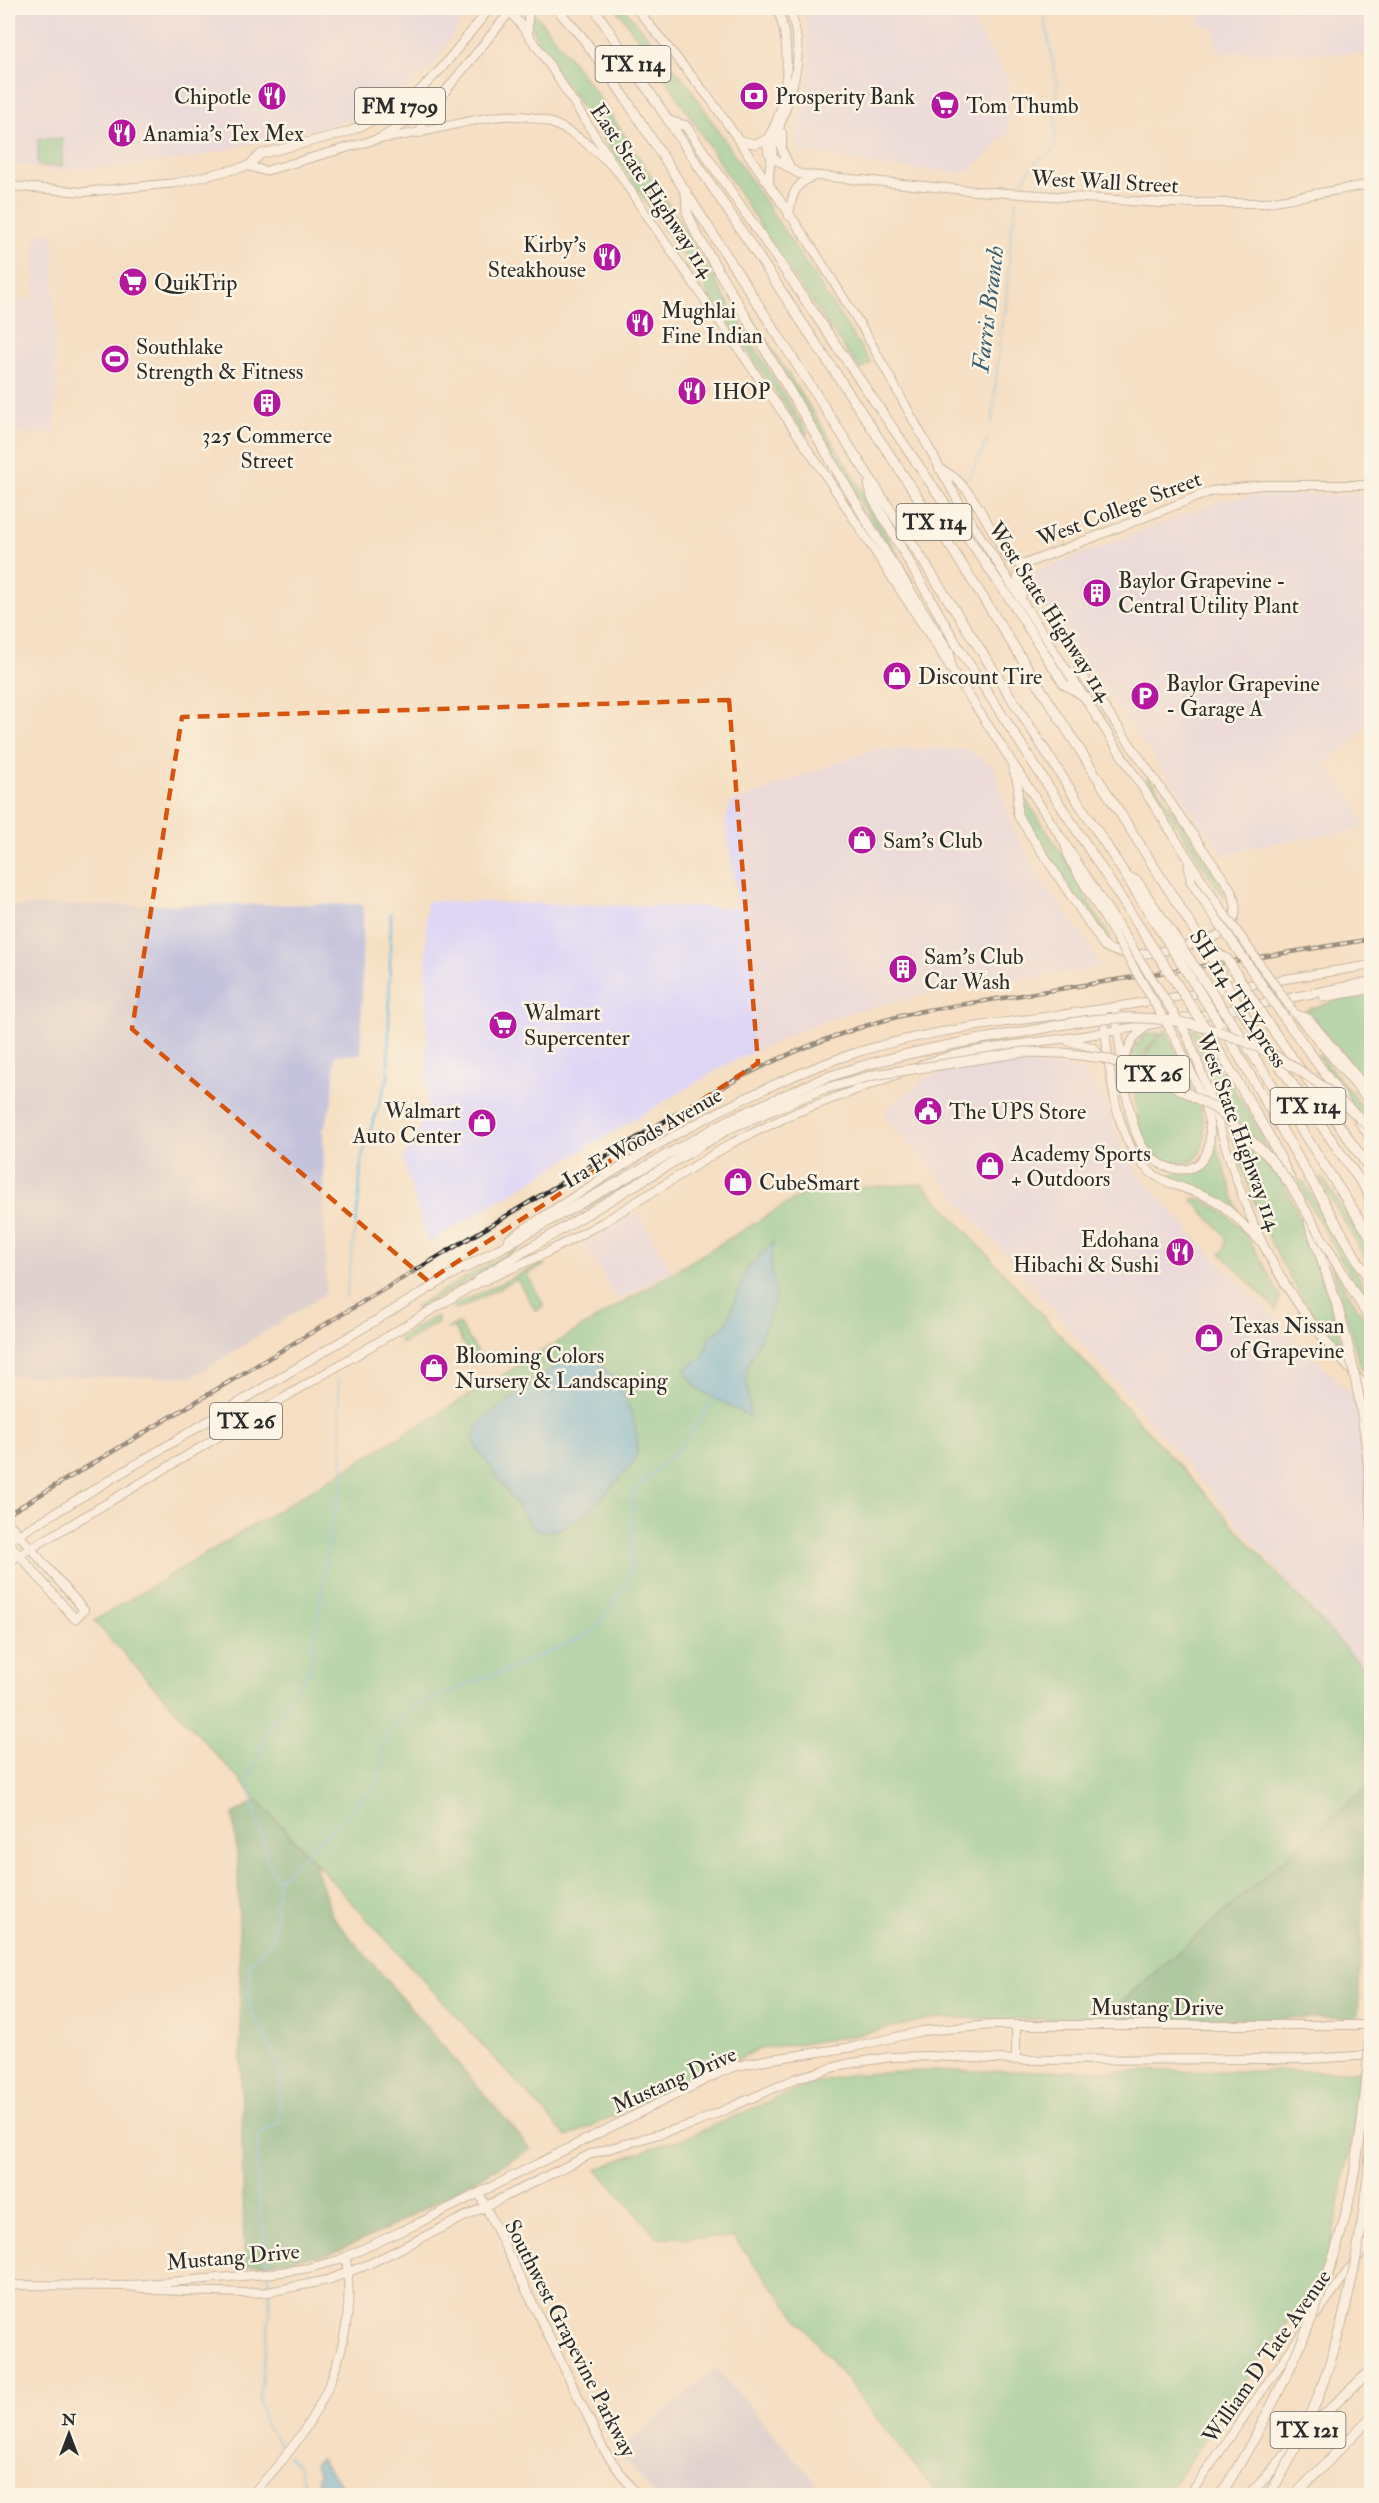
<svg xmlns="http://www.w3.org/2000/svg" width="1379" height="2503" font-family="'IM FELL Double Pica',serif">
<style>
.built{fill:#ded5f5}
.industrial{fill:#c3c1db}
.green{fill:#71c98f;stroke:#4e7a5d;stroke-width:1.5}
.forest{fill:#5cad7a;stroke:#446c52;stroke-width:1.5}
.water{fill:#61b7de;stroke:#467184;stroke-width:1.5}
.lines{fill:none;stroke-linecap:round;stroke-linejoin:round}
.stream{stroke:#61b7de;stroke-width:2}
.secondary-casing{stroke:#908576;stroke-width:10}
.primary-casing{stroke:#908576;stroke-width:10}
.highway-casing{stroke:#908576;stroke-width:11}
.secondary{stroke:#fff;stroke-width:8}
.primary{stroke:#fff;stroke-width:8}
.highway{stroke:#fff;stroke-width:9}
.rail-casing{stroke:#2b2b2b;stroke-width:4.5}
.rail{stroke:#fcf5e5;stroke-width:2;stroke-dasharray:7;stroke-linecap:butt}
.secondary-bridge-casing{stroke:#908576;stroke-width:10;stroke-linecap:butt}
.primary-bridge-casing{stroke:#908576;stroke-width:10;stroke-linecap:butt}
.highway-bridge-casing{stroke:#908576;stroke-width:11;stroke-linecap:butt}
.secondary-bridge{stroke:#fff;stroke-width:8}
.primary-bridge{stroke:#fff;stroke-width:8}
.highway-bridge{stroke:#fff;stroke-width:9}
.marked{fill:none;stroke:#d5540f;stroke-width:4.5;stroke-dasharray:12 8;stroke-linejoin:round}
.labels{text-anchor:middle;stroke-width:5;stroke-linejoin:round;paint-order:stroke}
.shield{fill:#fcf5e5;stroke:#6a6863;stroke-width:1.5}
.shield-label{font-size:21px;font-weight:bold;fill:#2b2b2b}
.poi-label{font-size:22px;fill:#2b2b2b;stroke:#fcf5e5;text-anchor:start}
.street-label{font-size:22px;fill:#2b2b2b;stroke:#fcf5e5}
.water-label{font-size:24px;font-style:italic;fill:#3e5c6a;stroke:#fcf5e5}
</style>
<rect width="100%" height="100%" fill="#fcf5e5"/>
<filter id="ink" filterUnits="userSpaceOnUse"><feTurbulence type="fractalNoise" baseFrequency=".0167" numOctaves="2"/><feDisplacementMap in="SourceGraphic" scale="12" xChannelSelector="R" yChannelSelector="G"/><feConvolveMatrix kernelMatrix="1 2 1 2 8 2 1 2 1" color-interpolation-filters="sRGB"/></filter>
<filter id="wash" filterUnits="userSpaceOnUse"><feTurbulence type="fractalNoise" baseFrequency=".008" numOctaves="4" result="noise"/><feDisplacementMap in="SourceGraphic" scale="24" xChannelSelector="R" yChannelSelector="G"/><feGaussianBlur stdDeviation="1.35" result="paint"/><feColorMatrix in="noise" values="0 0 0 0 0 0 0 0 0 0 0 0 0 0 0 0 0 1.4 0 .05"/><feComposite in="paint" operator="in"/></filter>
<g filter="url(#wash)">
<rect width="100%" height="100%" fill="#f5dfc2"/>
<!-- built -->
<path class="built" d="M8,8h462l-36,56 -28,26 -16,12 -41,18 -162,39 -54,7 -72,4 -22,-1 -31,-6z
M803,8h160l45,70 1,54 -41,41 -85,-6 -86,-18 2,-29 7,-24 4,-53z
M1198,8h173v46l-153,-2 -4,-24 -14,-3z
M35,233h19l2,201 -48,-1v-132l26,-1z
M1260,495h111v222l-20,27 -27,19 32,41 8,25 -117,19 -22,9 -189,-264 -4,-13 2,-6 14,-7 175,-67z
M875,749h92l27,17 18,60 33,59 39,52 16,30 -179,28 -87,22 -42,17 -65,30 -299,179 -25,-84 24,-46 -1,-212 312,7 -12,-87 5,-18z
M1038,1059l24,5 23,9 20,28 14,41 14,25 71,80 167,168v263l-488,-565 43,-36 82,-17z
M638,1212l34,58 -54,31 -34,-58z"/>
<!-- industrial -->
<path class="industrial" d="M363,904l-2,150 -26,1 -2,44 -10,32 3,162 -133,84 -185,-1v-470z
M716,2368l111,127h-173l-36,-43z"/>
<!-- green -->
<path class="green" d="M616,8h8l64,77 183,278 -11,7 -74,-104 -127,-198z
M534,13c108,129 183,279 274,420l-3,2 -265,-389 -9,-21z
M38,139h24v27h-24z
M752,318l98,152 63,113 -4,2 -89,-152 -71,-114z
M1150,777l64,94 12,24 -3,2 -76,-118z
M1021,796l4,2 55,84 6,16 26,42 -3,2 -7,-5 -78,-120 -5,-11z
M1362,993l9,1v89c-27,-20 -42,-49 -65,-73z
M1166,1029l16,35 -2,3h4l8,22 -50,-24 5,-13z
M1191,1029h5l59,94 13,27 -45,-41z
M1160,1033l-17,21 -3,10 -11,-3 5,-17 3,1 8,-11z
M1319,1054l52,64v6l-27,-27 -27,-42z
M1131,1072l68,31c3,13 8,29 4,42 -8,31 -45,20 -57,-1 -10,-17 -11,-52 -15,-72z
M1229,1128l51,48 10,20 23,52 30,99c-61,-61 -89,-139 -114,-219z
M1216,1143l23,70 -3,1 -74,-39 30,-3z
M1322,1176l49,78v14l-51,-88z
M1303,1180l68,118v14l-73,-128z
M923,1184l441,485 3,118 -267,233 -165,-2 -94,20 -79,10 -195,89 -473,-516 716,-431z
M1195,1198c50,16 62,57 86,99l-5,13 -55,-57 4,-4 1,-13 -34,-36z
M522,1245l-16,14 -89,51 -3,-3z
M1330,1261l41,70v48l-10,-11z
M541,1264l4,1 -18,9 17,32 -8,5 -19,-32 -60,31 -4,-2 1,-3z
M434,1317h4v5l-35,22 -4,-2v-4z
M458,1323l23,34 -7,5 -20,-35 -7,2z
M921,2071h442v10l-34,174 -18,34 -145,206h-228l-204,-257 -77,-1 -60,-68 53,-21 35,-10 124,-54 38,-9z"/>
<!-- forest -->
<path class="forest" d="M1367,1787l-9,231 -258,2h1z
M258,1800l57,63 17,53 199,233 -146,81 -55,24 -86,13 -6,-398 -5,-55z"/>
<!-- water -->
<path class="water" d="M773,1242l-2,25 5,29 -8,24 -22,50 4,47 -51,-27 -15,-20 19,-14 6,-18 17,-13 20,-55z
M579,1355c34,0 69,77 55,107 -23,24 -64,84 -101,66l-57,-81 -2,-11 7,-15 86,-63z
M319,2459l32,36h-33l-1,-19 3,-1 -6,-12z"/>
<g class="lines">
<!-- stream -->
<path class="stream" d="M1019,191c5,-11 10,-24 20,-31 6,-4 11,-6 16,-12l2,-64 -12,-63 2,-13
M992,423l9,-95 5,-23 5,-73 6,-33
M969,478l19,-39
M346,1297l12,-91 4,-50 26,-79 3,-164
M278,1880l-11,-22 -19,-78 23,-54 40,-58 18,-133 15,-56 -6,-100
M285,2451l-20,-27 -6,-23 11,-90 -2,-48 -11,-77 2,-50 20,-15 2,-47 -10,-27 -21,-37v-46l23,-25 5,-59 101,-96 6,-48 34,-33 98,-37 75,-33 39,-56 2,-85 50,-48 31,-45
M288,2456l11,12 9,28"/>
</g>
</g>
<g filter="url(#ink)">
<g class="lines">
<!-- secondary casing -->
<g class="secondary-casing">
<path id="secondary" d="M508,8l33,44 98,152 185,269 303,466
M636,8l75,92 101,147 54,87 96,174 255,395
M528,32v-16l4,-8
M782,133v17l8,17
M767,139l1,13 4,5 27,17 177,17 186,12h100l110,-19
M767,139c23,-34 25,-94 10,-131
M739,140l17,4 11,-5
M769,184c-1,-65 48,-105 20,-176
M789,216c2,-18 5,-33 24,-39
M939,469c30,9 52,62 68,88l9,6 9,1
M1022,594c-5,-12 -7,-20 3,-30l187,-73 50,-6h110
M1012,762c0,10 5,15 6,24 1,11 -3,19 0,30l86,130c21,14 49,7 73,2 31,-6 74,-17 53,-60l-148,-213 -12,-3
M1296,1014l76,91
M1186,1033c26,59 39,121 63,180 28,70 71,126 123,180
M8,1522l76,88 -9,9 -67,-77
M1016,2025v35
M479,2193l125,257 33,46
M8,2285l120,1 29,4 87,3 24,-1 60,-12 41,-16 222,-110 102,-30 104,-46 49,-14 45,-7 40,-1 85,4 293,-1 63,-4
M133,2285l134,-11 42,-6 30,-8 82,-38 296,-148 16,-7 32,-7 88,-13 69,-16 71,-6h379
M1316,2315l56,-77
M250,2496c65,-66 110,-143 96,-239
M1189,2496l114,-164"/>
</g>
<!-- primary casing -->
<g class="primary-casing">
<path id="primary" d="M420,133l4,-14 6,-10
M385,138c107,-14 145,-57 234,35
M248,166l17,5 116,-33 54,-34 78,-96
M8,186l76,6 92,-9 72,-17 13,-12 87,-22 41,-19 30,-22 22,-22 49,-61
M1065,843l4,16 51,85
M1324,997l48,-8
M1115,1007c5,35 10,106 25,135 18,35 68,40 70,-5 2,-27 -23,-73 -35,-99
M1103,1012c6,47 9,133 50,162 18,13 40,15 59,25 18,10 33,28 48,42
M1297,1015l11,3 56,67 8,4
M1068,1041l24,6 13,13
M1123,1060l10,-21 13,-13
M921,1065c53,-19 112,-21 167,-30 95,-15 189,-34 284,-54
M509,1239c104,-69 213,-139 331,-181 85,-30 175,-36 263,-49 89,-14 179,-30 269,-44
M241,1401l-4,14 5,8
M8,1541l462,-277
M8,1562l464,-276 74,-33 56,-30 130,-80 65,-31 101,-38"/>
</g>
<!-- highway casing -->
<g class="highway-casing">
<path id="highway" d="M556,8l26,29 40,56 504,783
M594,8l360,544 239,376
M669,121l17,5 326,476 52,82 23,14
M686,191l1,21 9,21 188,317 65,102 2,17
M869,484l3,13 86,150 188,290
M1189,861l2,20 18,27
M1281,1013l65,90
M1263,1016l109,156
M1248,1020l124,178
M1231,1021l141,218
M1205,1027l65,110 23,48
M1224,1030l148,255
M1359,1121l13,18
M1368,1193l4,21
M1309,1222l29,86
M465,1268l266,-149 86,-38
M472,1286l13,-11 245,-147 90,-38
M1220,2496l19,-31
M1249,2496l60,-67 63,-60
M1294,2496l78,-80"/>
</g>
<!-- secondary -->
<use href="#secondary" class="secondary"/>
<!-- primary -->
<use href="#primary" class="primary"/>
<!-- highway -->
<use href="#highway" class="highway"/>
<!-- rail casing -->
<g class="rail-casing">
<path id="rail" d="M8,1514l709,-424c65,-36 131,-63 205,-79l450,-72"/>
</g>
<!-- rail -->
<use href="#rail" class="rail"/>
<!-- secondary-bridge casing -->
<g class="secondary-bridge-casing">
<path id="secondary-bridge" d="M1217,903l76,108
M1127,939l59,94"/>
</g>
<!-- primary-bridge casing -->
<g class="primary-bridge-casing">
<path id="primary-bridge" d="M1120,944l55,94"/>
</g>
<!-- highway-bridge casing -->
<g class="highway-bridge-casing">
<path id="highway-bridge" d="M1126,876l11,5 94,140
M1126,876l93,147
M1209,908l72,105
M1193,928l55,92
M1146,937l59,90
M1207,947l20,12 36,57
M817,1081c62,-23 125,-36 189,-46 37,-6 75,-16 112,-17 98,-5 187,44 254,112
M820,1090l54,-15 150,-23 39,1 41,5 48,16 64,35 52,47 22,28 82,139
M1338,1308c20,70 33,145 34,219
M1239,2465c48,-83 89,-171 110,-265 14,-65 19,-129 23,-195
M1268,2496c68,-102 96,-247 104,-368"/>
</g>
<!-- secondary-bridge -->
<use href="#secondary-bridge" class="secondary-bridge"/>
<!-- primary-bridge -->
<use href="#primary-bridge" class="primary-bridge"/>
<!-- highway-bridge -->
<use href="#highway-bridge" class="highway-bridge"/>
</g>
</g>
<!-- marked area -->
<path d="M0 0H1379V2503H0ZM729,700l29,363 -330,218 -296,-252 50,-312z" fill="#f5dfc2" fill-opacity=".55" fill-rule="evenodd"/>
<path class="marked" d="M729,700l29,363 -330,218 -296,-252 50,-312z"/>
<!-- icons -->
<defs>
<g id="restaurant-disc" transform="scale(1.5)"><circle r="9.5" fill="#b5179e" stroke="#fcf5e5"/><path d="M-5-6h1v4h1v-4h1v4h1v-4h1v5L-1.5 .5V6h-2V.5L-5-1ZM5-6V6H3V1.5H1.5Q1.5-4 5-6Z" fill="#fff"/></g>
<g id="bank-disc" transform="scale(1.5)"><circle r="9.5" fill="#b5179e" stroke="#fcf5e5"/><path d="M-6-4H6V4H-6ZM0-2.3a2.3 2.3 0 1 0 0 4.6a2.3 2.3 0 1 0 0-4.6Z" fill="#fff"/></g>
<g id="supermarket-disc" transform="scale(1.5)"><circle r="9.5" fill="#b5179e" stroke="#fcf5e5"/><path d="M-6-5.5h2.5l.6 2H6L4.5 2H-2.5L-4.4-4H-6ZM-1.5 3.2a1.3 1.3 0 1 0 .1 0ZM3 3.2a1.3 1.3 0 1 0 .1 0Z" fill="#fff"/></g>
<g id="stadium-disc" transform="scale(1.5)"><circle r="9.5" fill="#b5179e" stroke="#fcf5e5"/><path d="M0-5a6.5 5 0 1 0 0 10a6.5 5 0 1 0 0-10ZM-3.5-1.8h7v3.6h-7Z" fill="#fff"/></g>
<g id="building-disc" transform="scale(1.5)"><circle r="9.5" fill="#b5179e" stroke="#fcf5e5"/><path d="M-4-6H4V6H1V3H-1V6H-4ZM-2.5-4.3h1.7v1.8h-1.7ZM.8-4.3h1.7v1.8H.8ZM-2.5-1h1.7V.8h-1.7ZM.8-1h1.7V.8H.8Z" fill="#fff"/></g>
<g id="shop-disc" transform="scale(1.5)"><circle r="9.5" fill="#b5179e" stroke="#fcf5e5"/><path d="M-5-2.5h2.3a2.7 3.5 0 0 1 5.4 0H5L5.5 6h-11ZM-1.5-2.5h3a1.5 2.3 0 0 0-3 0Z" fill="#fff"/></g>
<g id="parking-disc" transform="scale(1.5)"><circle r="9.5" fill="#b5179e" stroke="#fcf5e5"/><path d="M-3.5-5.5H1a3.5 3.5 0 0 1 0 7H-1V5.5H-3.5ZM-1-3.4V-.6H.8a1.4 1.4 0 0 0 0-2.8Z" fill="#fff"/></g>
<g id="civic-disc" transform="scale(1.5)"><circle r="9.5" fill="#b5179e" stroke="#fcf5e5"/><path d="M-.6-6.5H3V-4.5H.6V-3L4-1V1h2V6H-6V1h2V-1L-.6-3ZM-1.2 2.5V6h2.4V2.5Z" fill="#fff"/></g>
</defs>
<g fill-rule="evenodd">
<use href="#restaurant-disc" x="272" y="96"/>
<use href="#bank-disc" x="754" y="96"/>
<use href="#supermarket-disc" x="945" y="105"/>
<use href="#restaurant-disc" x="122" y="133"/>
<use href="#restaurant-disc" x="607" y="257"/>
<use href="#supermarket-disc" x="133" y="282"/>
<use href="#restaurant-disc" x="640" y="323"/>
<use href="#stadium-disc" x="115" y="359"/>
<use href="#restaurant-disc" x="692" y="391"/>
<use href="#building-disc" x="267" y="403"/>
<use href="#building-disc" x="1097" y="593"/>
<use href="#shop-disc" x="897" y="676"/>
<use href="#parking-disc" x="1145" y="696"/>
<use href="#shop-disc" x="862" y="840"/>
<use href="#building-disc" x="903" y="969"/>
<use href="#supermarket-disc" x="503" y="1025"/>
<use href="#civic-disc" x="928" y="1111"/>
<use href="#shop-disc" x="482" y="1123"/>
<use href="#shop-disc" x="990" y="1166"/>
<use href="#shop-disc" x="738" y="1182"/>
<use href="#restaurant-disc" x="1180" y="1252"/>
<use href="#shop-disc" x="1209" y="1338"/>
<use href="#shop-disc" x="434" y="1368"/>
</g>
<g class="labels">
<!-- shield labels -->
<g class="shield">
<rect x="595.5" y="46" width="75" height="36" rx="4.5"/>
<rect x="355" y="88" width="90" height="36" rx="4.5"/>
<rect x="896.5" y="504" width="75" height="36" rx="4.5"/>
<rect x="1117" y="1056" width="72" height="36" rx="4.5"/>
<rect x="1270.5" y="1088" width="75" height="36" rx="4.5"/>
<rect x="210" y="1403" width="72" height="36" rx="4.5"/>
<rect x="1270.5" y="2412" width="75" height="36" rx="4.5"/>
</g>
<g class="shield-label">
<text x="633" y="71">TX 114</text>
<text x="400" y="113">FM 1709</text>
<text x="934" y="529">TX 114</text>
<text x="1153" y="1081">TX 26</text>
<text x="1308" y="1113">TX 114</text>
<text x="246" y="1428">TX 26</text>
<text x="1308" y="2437">TX 121</text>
</g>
<!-- poi labels -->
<g class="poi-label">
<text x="251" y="104" text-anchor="end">Chipotle</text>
<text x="775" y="104">Prosperity Bank</text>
<text x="966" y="113">Tom Thumb</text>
<text x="143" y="141">Anamia's Tex Mex</text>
<text x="586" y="252" text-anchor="end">Kirby's<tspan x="586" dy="25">Steakhouse</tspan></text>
<text x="154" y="290">QuikTrip</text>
<text x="661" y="318">Mughlai<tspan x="661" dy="25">Fine Indian</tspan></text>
<text x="136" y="354">Southlake<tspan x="136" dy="25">Strength &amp; Fitness</tspan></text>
<text x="713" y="399">IHOP</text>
<text x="267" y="443" text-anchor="middle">325 Commerce<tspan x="267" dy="25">Street</tspan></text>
<text x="1118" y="588">Baylor Grapevine -<tspan x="1118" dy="25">Central Utility Plant</tspan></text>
<text x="918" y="684">Discount Tire</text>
<text x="1166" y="691">Baylor Grapevine<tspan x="1166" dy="25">- Garage A</tspan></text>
<text x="883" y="848">Sam's Club</text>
<text x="924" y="964">Sam’s Club<tspan x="924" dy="25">Car Wash</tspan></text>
<text x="524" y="1020">Walmart<tspan x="524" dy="25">Supercenter</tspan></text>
<text x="461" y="1118" text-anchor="end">Walmart<tspan x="461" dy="25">Auto Center</tspan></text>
<text x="949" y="1119">The UPS Store</text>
<text x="1011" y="1161">Academy Sports<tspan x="1011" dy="25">+ Outdoors</tspan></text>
<text x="759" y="1190">CubeSmart</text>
<text x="1159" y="1247" text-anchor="end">Edohana<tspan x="1159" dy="25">Hibachi &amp; Sushi</tspan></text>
<text x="1230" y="1333">Texas Nissan<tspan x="1230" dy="25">of Grapevine</tspan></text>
<text x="455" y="1363">Blooming Colors<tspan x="455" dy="25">Nursery &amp; Landscaping</tspan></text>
</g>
<!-- street labels -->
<g class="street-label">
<text transform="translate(1105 181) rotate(3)" y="8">West Wall Street</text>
<text transform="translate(653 190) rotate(56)" y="8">East State Highway 114</text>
<text transform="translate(1119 508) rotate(-21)" y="8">West College Street</text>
<text transform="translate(1051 611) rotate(57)" y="8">West State Highway 114</text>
<text transform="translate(1239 998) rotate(57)" y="8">SH 114 TEXpress</text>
<text transform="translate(1240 1131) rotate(70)" y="8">West State Highway 114</text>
<text transform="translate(642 1137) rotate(-30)" y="8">Ira E Woods Avenue</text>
<text x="1157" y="2015">Mustang Drive</text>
<text transform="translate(674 2079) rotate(-24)" y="8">Mustang Drive</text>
<text transform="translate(233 2256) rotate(-5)" y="8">Mustang Drive</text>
<text transform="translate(571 2338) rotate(63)" y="8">Southwest Grapevine Parkway</text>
<text transform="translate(1266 2356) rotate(-55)" y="8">William D Tate Avenue</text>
</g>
<!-- water labels -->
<g class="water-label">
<text transform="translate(988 309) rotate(-83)" y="8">Farris Branch</text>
</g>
</g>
<!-- margin -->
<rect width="1379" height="2503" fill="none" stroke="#fcf5e5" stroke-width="30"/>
<!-- north arrow -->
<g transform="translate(69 2434)" stroke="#fcf5e5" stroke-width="4.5" paint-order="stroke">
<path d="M0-4.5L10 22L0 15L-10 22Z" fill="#2b2b2b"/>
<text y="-9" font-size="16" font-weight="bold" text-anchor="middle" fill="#2b2b2b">N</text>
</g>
</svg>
